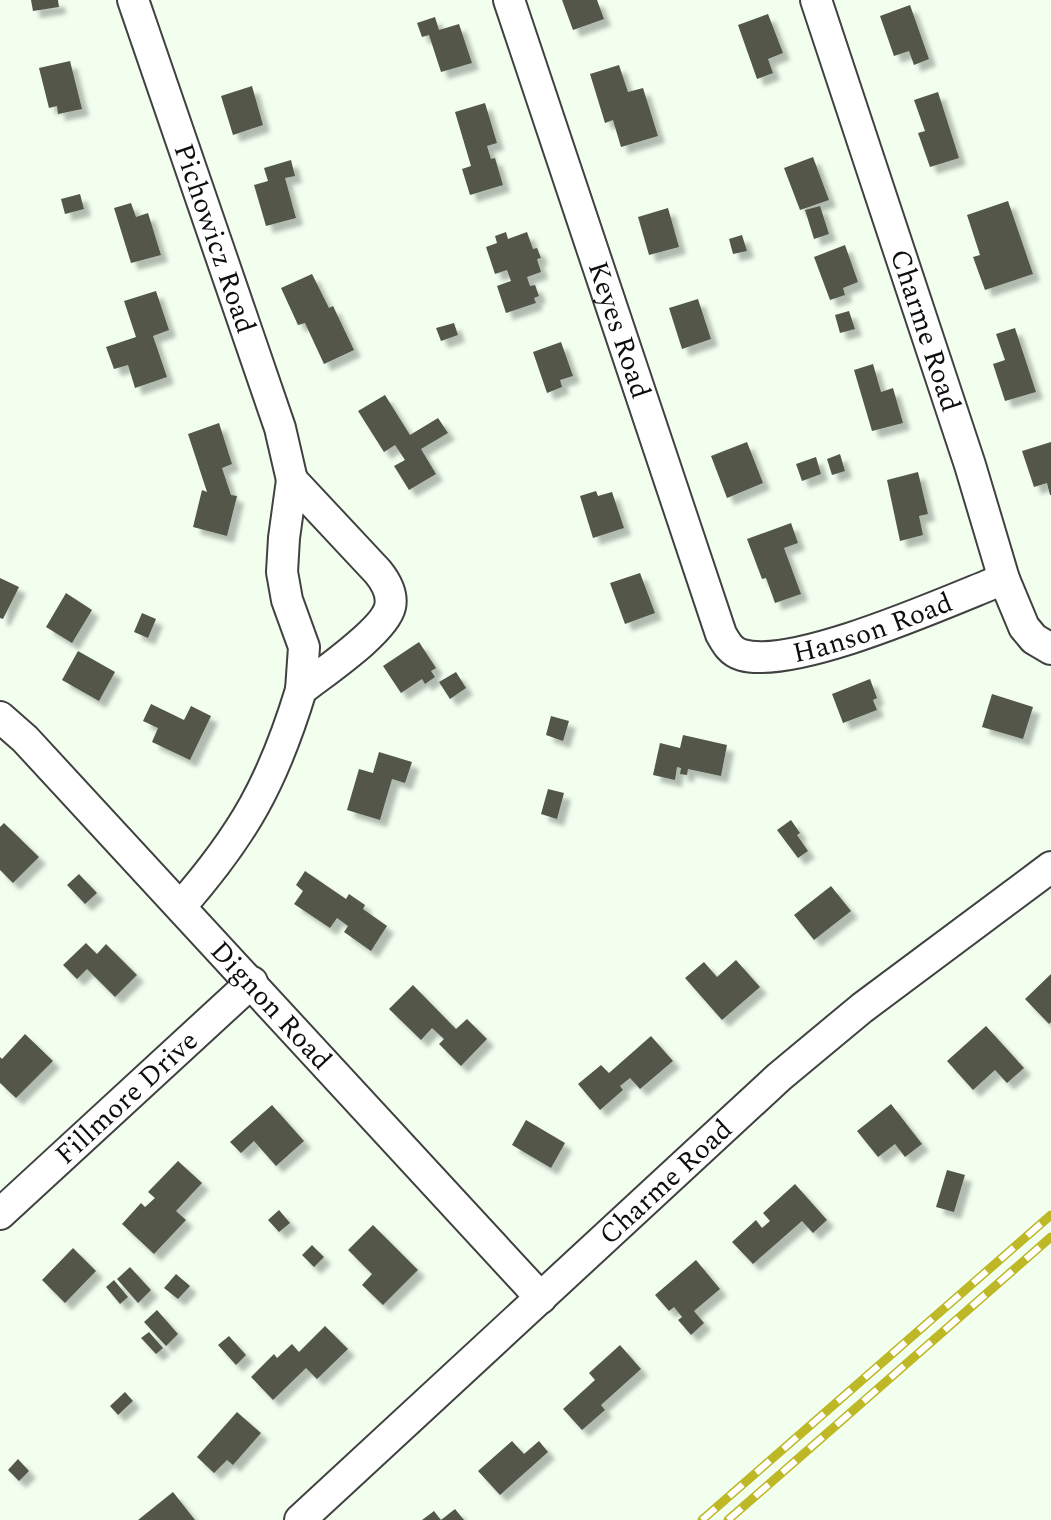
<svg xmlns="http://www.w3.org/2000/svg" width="1051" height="1520" font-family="Spectral,serif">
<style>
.building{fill:#52574a;filter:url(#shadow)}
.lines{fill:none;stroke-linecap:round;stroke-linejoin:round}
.street-casing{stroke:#414141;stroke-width:34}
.street{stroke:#fff;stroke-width:30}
.rail-casing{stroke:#beb726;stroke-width:9}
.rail{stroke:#fff;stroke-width:6;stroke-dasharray:18;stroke-linecap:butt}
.labels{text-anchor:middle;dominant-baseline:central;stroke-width:8;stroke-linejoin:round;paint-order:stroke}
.street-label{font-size:28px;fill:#0e0e0e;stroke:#fff}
</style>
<defs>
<filter id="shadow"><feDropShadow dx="7" dy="7" stdDeviation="2" flood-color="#0004"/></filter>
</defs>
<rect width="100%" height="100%" fill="#f2ffef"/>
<path class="building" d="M31 0H58L59 7 33 11Z
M562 0H597L604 19 573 30Z
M910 5 929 59 914 65 909 51 894 56 880 16Z
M768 14 783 53 768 59 773 73 757 79 738 25Z
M435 17 439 30 459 24 472 63 441 72 429 35 422 37 417 23Z
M70 61 82 109 58 114 57 106 49 108 39 68Z
M619 65 628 92 643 88 658 136 621 147 613 120 605 123 590 74Z
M252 86 263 125 233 135 221 96Z
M938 92 959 158 930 167 918 133 925 131 914 100Z
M485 103 497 143 487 146 491 159 495 158 503 185 470 195 462 169 471 166 455 112Z
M813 157 829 200 800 210 784 168Z
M291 160 295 176 285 178 296 218 266 226 254 185 268 181 264 168Z
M80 194 84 209 65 214 61 199Z
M1008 201 1033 274 985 290 973 257 980 255 967 215Z
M131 203 136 217 148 213 161 255 131 263 114 208Z
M820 206 829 234 814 239 805 210Z
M668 208 679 247 649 255 638 217Z
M506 232 508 239 527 232 533 249 537 248 541 258 537 259 541 272 527 277 530 286 535 285 539 296 534 298 536 303 506 313 497 286 511 281 507 270 495 274 486 247 497 243 495 236Z
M742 235 747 251 733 254 729 239Z
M845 245 858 282 843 288 845 295 830 300 814 257Z
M312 274 329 308 333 306 354 350 324 364 305 323 298 325 281 288Z
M156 291 169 330 153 336 167 377 135 388 128 365 114 369 106 347 136 337 124 301Z
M698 299 711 339 682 349 669 308Z
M849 311 855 329 840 333 835 315Z
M454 323 458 335 441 341 436 328Z
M1015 328 1036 392 1005 401 993 364 1005 360 996 334Z
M561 342 573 376 560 380 562 387 547 393 533 352Z
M873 364 881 392 893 388 903 423 872 431 854 370Z
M385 395 410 435 438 418 448 433 421 449 436 474 409 490 394 466 405 460 395 445 384 452 358 411Z
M219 423 232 464 222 468 231 495 237 496 227 536 193 527 202 490 207 492 188 434Z
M747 442 763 483 727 498 711 456Z
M1051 442V495H1050L1047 483 1034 487 1022 451Z
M840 454 845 471 832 475 827 459Z
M816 457 821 474 802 481 796 464Z
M918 472 928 514 919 516 923 535 900 541 887 480Z
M596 491 598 496 612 492 624 528 593 538 580 496Z
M791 523 798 543 784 548 801 594 775 603 766 578 762 579 747 539Z
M640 573 655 613 625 624 610 583Z
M0 578 19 587 3 619 0 618Z
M66 593 92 610 72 643 46 627Z
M142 613 156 619 148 638 134 632Z
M419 642 436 668 431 671 435 677 425 684 422 679 401 693 383 666Z
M78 651 115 672 99 701 62 680Z
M456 672 466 688 450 699 439 682Z
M870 679 877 698 873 700 877 710 843 723 832 694Z
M992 694 1033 707 1023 739 982 727Z
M151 704 184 720 191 706 211 716 190 760 152 742 158 728 143 721Z
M551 716 569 721 563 741 546 735Z
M683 735 727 745 721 776 688 769 687 775 680 774 681 768 677 767 675 780 653 775 660 743 680 748Z
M379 752 412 762 405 783 392 779 380 820 347 810 359 769 373 773Z
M548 789 564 793 557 819 541 814Z
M791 820 800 833 797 835 808 851 798 858 777 830Z
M4 823 39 857 13 883 0 870V827Z
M305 871 346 899 349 894 365 905 363 909 387 926 371 951 344 932 348 926 337 918 330 928 294 904 303 891 296 885Z
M79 874 97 893 85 904 67 885Z
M831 886 851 911 814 940 794 915Z
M86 943 97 954 106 944 137 975 115 997 87 969 77 979 63 965Z
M736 960 760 987 722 1020 685 978 704 962 717 977Z
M1051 974V1022L1049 1024 1025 999Z
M413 985 456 1029 467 1019 487 1039 461 1066 439 1044 444 1039 432 1028 421 1040 389 1009Z
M986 1026 1024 1068 1007 1083 995 1070 973 1090 947 1061Z
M25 1034 53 1061 16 1098 0 1083V1057L2 1059Z
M651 1036 673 1061 640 1089 630 1078 620 1086 623 1090 600 1110 578 1084 601 1065 609 1073Z
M891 1104 922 1144 905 1157 895 1144 878 1157 857 1131Z
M272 1105 304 1141 276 1166 254 1141 241 1153 230 1142Z
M526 1120 565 1143 551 1168 512 1145Z
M178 1161 202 1183 176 1211 186 1220 154 1254 122 1224 141 1203 145 1207 155 1198 148 1192Z
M947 1170 965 1175 954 1212 936 1207Z
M795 1184 827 1220 813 1233 802 1221 753 1264 732 1242 756 1220 762 1228 770 1221 763 1213Z
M279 1210 290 1223 279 1232 268 1220Z
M373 1225 418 1270 383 1305 362 1285 372 1274 348 1250Z
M312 1245 324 1257 314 1267 302 1255Z
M73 1248 96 1271 65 1303 42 1280Z
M696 1260 720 1289 694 1311 704 1323 691 1335 678 1320 682 1317 674 1307 669 1311 655 1295Z
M130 1267 151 1290 138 1303 117 1279Z
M176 1274 190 1286 178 1299 164 1288Z
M114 1280 128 1297 120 1304 106 1287Z
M157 1310 178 1334 166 1346 144 1322Z
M325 1326 348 1349 317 1379 306 1368 273 1400 251 1377 274 1354 277 1358 292 1344 299 1352Z
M149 1332 163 1348 156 1354 141 1338Z
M229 1336 246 1355 236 1365 218 1345Z
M620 1345 641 1369 601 1405 605 1410 582 1430 563 1409 595 1380 589 1373Z
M125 1392 133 1401 118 1415 110 1406Z
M237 1412 261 1433 233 1465 227 1460 214 1473 197 1457Z
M512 1441 524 1454 539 1441 548 1452 500 1495 478 1471Z
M18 1459 29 1471 19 1481 8 1470Z
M173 1492 195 1520H138Z
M455 1509 464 1520H422L434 1511 441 1520Z"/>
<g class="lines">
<defs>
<g id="street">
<path id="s1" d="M133 0 280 428 292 480"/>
<path id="s2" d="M509 0 721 634C726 643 731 652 742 655 796 670 948 601 1004 579"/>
<path id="s3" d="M816 0 970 465 1004 579 1024 627 1034 639 1051 649"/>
<path d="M292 480 378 572C386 582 393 594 390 607 384 632 322 673 301 690L304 647 287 600 282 572 284 538Z"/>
<path id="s4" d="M0 717 25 739 541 1298"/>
<path d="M181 906C244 834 273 782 301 690"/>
<path id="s5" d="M0 1214 252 982"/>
<path id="s6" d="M300 1520 779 1077 862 1008 1051 867"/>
</g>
</defs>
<use href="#street" class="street-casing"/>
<use href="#street" class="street"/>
<defs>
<path id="rail" d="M702 1520 1051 1215
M728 1520 1051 1237"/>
</defs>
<use href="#rail" class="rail-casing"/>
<use href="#rail" class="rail"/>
</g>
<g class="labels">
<g class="street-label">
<text stroke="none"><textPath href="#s1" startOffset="252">Pichowicz Road</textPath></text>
<text stroke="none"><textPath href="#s2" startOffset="348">Keyes Road</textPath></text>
<text stroke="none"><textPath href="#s3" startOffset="348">Charme Road</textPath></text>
<text stroke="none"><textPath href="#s2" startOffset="834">Hanson Road</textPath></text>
<text stroke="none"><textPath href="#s4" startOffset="396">Dignon Road</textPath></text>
<text stroke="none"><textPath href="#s5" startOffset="172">Fillmore Drive</textPath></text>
<text stroke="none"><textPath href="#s6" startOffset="498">Charme Road</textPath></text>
</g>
</g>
</svg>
